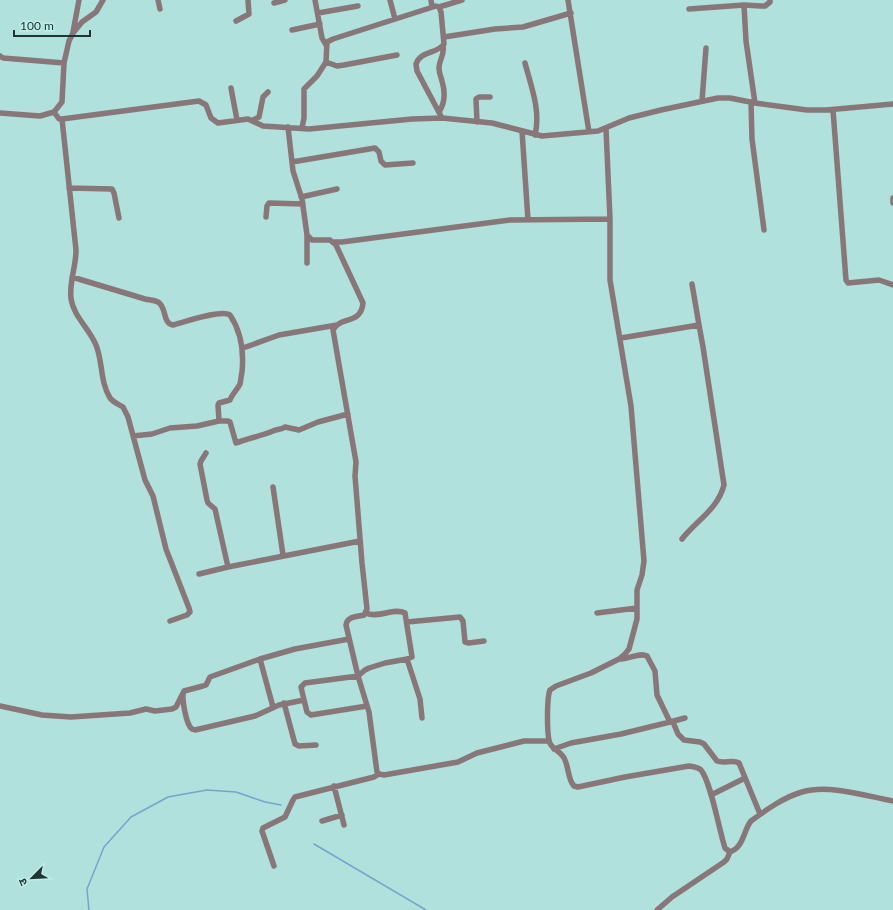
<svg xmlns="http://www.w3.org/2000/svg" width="893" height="910" font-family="Lato,'Noto Sans Devanagari',sans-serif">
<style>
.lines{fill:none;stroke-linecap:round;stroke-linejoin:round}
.stream{stroke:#76a4d0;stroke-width:1.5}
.minor{stroke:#887678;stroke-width:5.5}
</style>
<rect width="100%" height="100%" fill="#b0e1dc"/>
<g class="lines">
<path class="stream" d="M314 844 426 910
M89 910 87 889 104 847 131 817 168 797 207 790 236 792 265 802 281 805"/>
<path class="minor" d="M158 0 160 9
M315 0 322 38 326 45
M390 0 395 19
M431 0 432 7
M568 0 589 132
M274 3 285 0
M439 7 462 0
M689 9 744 5
M318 13 358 6
M236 21 249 14 248 0
M292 30 320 24
M73 32 79 0
M444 37 495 29 523 27 571 13
M0 56 3 58 64 63
M326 62 337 66 344 65 397 55
M525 63C531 86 541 111 535 135
M231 88 237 120
M702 101 706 48
M751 102 752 139 764 230
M755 103 746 41 744 5 761 6H765L770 2V0
M833 110 846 280 848 283 879 280 893 285
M54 112 59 119H62L199 101 206 105 211 118 218 123 248 119 263 126 309 129 412 119 442 118 492 123 542 136 598 131 629 118 661 110 718 98H730L755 103 807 110H826L893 104
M439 112C445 103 445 91 442 81 441 77 439 73 439 68 439 60 445 54 443 46
M0 113 40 116 54 112 62 102 64 63 69 41 73 33 82 22 96 12 103 0
M62 119 76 250C76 267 69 282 71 299 74 317 89 328 96 345 103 362 100 382 110 398 114 403 118 404 123 407L128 417 145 480 153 496 166 549 189 608 190 612 187 615 170 621
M253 120 259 117 263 97 268 92
M477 122 476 99 479 97H490
M288 127 293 171 302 199 307 235 312 240H330L336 245 363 303C361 325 340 316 333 330L356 462 355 476 362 563 367 609 364 615C357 617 347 616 346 625L358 676 369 712 377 772 379 774 384 775 458 762 477 753 524 741H549
M302 128 304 118V89L317 76 326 62 327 42 333 39 436 6 439 7 441 12 444 44C437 54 420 51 416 64L417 71 442 118
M606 129 610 219V280L631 406 644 561 642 575 637 590V619L629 649 625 654 619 659 591 673 556 686 550 690C547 697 546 739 551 745 555 751 562 752 565 760 569 769 568 780 574 786L578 787 625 777 689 766C694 767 698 767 701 770 711 782 719 830 725 848L730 852C744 847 743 831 751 821 766 810 784 797 802 792 829 784 866 796 893 801
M522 131 528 220
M292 162 375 148 379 152 381 161 385 165 413 163
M69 188 112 189 114 193 119 218
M301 197 337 189
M893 198V203
M266 217 267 206 269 203 303 204
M333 242H342L510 220 610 219
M307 263V236
M72 277 145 299C149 300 154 300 158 302 167 307 162 323 173 325 185 322 221 309 230 315 242 333 244 352 242 372 241 376 241 380 240 384 237 390 232 394 230 400L219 403 218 405 219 421H228L230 422 236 443C249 438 261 436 273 431 277 429 281 430 285 427L299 430 318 422 348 414
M621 338 699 325 692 284
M243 348 279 335 337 325
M133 436 152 434 170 428 197 426 219 421
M206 453 201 461 200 464 207 500 208 503 215 509 228 567 360 541
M273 487 283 555
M682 539C696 521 718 509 724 485L703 347 699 325
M199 574 228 567
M597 613 637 608
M407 622 460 617 463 621 465 642 469 643 484 641
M349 639 295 649 260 659 210 677 206 685 203 686 184 691C181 696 186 725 192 729L195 730 255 716 279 705 304 700 307 712 311 715 367 706
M260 659 273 707
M407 659 420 699 422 718
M620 659C629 659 640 652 647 656L655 671 657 695 670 722 685 718
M304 700 301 687 305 683 358 676 365 670 369 668 385 663 407 659 412 657 405 613C394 607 378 619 366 613
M284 703 295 744 299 746 316 745
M0 706 42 715 71 717 130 713 146 709 155 711 172 709 176 707 183 693
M673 722 678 734 684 740 700 742 704 744 717 761C725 764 732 759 739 763L760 814
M554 749 571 743 621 734 670 722
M334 786 344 825
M711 795 745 778
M322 821 342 815
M274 866 262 831 263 828 285 817 293 800 295 797 374 777 379 774
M657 910 672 897 724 862 727 859 730 852"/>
</g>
<g transform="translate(32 878) rotate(246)" stroke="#bdeee9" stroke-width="3" paint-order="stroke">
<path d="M0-3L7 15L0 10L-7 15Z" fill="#213533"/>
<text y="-6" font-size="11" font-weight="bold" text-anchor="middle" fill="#213533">उ</text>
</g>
<path d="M14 30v6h76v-6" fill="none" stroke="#213533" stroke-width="2"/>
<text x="20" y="30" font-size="12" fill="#213533" stroke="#bdeee9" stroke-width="3" paint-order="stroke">100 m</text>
</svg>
